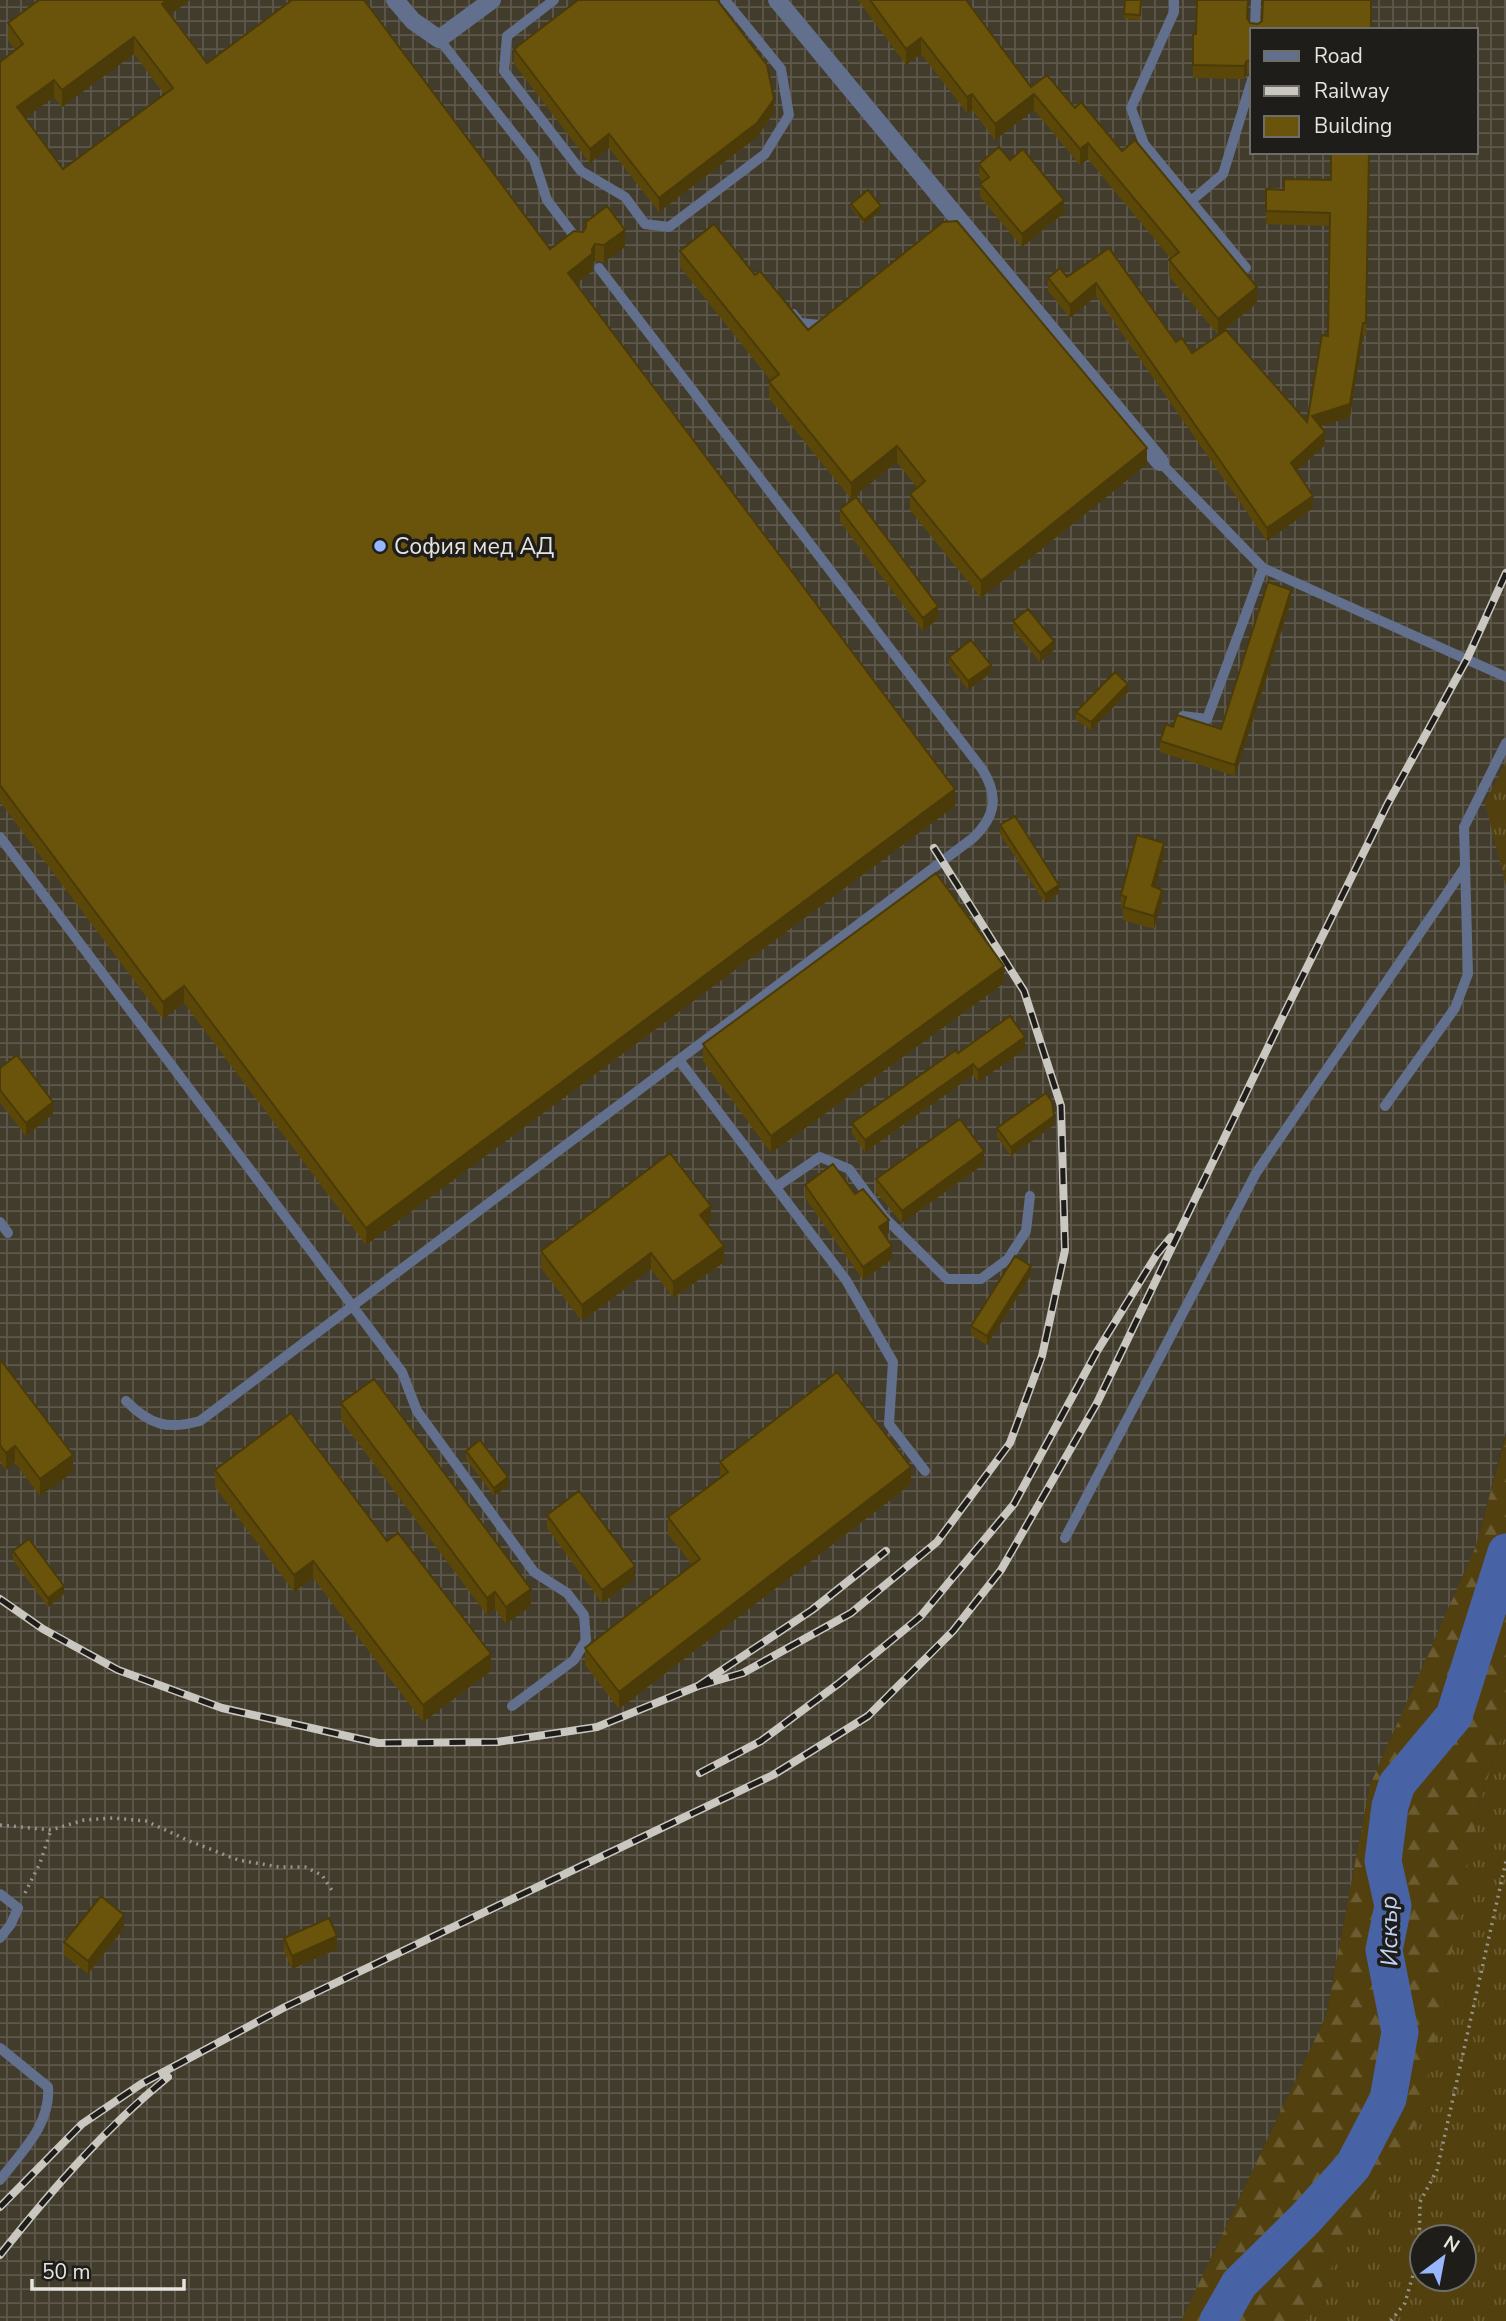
<svg xmlns="http://www.w3.org/2000/svg" width="1506" height="2321" font-family="'Nunito Sans',sans-serif">
<style>
.industrial{fill:url(#industrial-grid);fill-rule:evenodd}
.grass{fill:url(#grass-tufts);fill-rule:evenodd}
.forest{fill:url(#forest-firs)}
.lines{fill:none;stroke-linecap:round;stroke-linejoin:round}
.river{stroke:#4863a5;stroke-width:37}
.path{stroke:#97948d;stroke-width:3.5;stroke-dasharray:2 5;stroke-linecap:butt}
.service{stroke:#626f8d;stroke-width:10}
.minor{stroke:#626f8d;stroke-width:18}
.rail-casing{stroke:#c9c7c0;stroke-width:8}
.rail{stroke:#1e1d19;stroke-width:5;stroke-dasharray:16;stroke-linecap:butt}
.wall{fill:#5b4809;fill-rule:evenodd}
.shaded-wall{fill:#4a3b08}
.building{fill:#6a540b;stroke:#4a3b08;stroke-width:2;fill-rule:evenodd}
.poi-dot{fill:#97b6fd;stroke:#1e1d19;stroke-width:2.5}
.labels{text-anchor:middle;dominant-baseline:central;stroke-width:7;stroke-linejoin:round;paint-order:stroke}
.poi-label{font-size:23px;fill:#e6e4de;stroke:#1e1d19;text-anchor:start}
.water-label{font-size:24px;font-style:italic;fill:#c2d3f9;stroke:#1e1d19}
</style>
<defs>
<pattern id="industrial-grid" width="8" height="8" patternUnits="userSpaceOnUse" patternTransform="scale(1.75)"><rect width="8" height="8" fill="#423c2d"/><path d="M0 4h8M4 0v8" fill="none" stroke="#5d584b"/></pattern>
<pattern id="grass-tufts" width="24" height="20" patternUnits="userSpaceOnUse" patternTransform="scale(1.75)"><rect width="24" height="20" fill="#52410e"/><path d="M3 7l-1-3M5 7V3M7 7l1-3M15 17l-1-3M17 17v-4M19 17l1-3" fill="none" stroke="#6b5c31"/></pattern>
<pattern id="forest-firs" width="22" height="20" patternUnits="userSpaceOnUse" patternTransform="scale(1.75)"><rect width="22" height="20" fill="#52410e"/><path d="M5 1l3.5 6h-7zM16 11l3.5 6h-7z" fill="#6b5c31"/></pattern>
</defs>
<rect width="100%" height="100%" fill="#38352c"/>
<path class="industrial" d="M0 0H1506V1431L1476 1546 1370 1785 1326 2016 1181 2321H0ZM1252 30H1476V152H1252Z"/>
<path class="grass" d="M1506 762V886L1485 803Z
M1506 1722V2321H1306L1327 2276ZM1422 2237H1464V2279H1422Z"/>
<path class="forest" d="M1506 1434V1722L1478 1808 1422 2114 1327 2276 1306 2321H1181L1326 2016 1370 1785 1476 1546Z"/>
<g class="lines">
<path class="river" d="M1218 2321 1239 2284 1305 2219 1353 2166 1388 2099 1400 2032 1384 1950 1393 1906 1383 1861 1390 1806 1397 1784 1454 1716 1506 1552"/>
<path class="path" d="M0 1825 51 1830 84 1820 113 1818 146 1821 187 1840 238 1860 279 1867H305L322 1875 333 1892
M25 1893 40 1863 51 1830
M1391 2321 1405 2303 1419 2254 1420 2202 1437 2170 1506 1861"/>
<path class="service" d="M554 0 507 36 504 71 581 171 625 197 645 224 669 227 765 154 789 115 781 69 725 0
M1174 0V12L1131 108 1144 144 1246 268
M1255 30 1256 0
M439 39 534 160 547 200 579 242
M1191 201 1223 174 1252 80
M793 314 800 323 820 325 827 320
M1160 462 1263 568 1506 677
M1183 716 1207 719 1263 568
M0 837 402 1372 417 1411 534 1572 567 1593 584 1615 586 1640 574 1660 512 1706
M679 1060 846 1280 893 1362 889 1424 925 1471
M1385 1106 1455 1008 1468 974 1464 827 1506 743
M776 1187 820 1157 849 1169 884 1217 947 1279H981L1008 1259 1026 1231 1030 1196
M0 1222 8 1233
M126 1401C150 1425 167 1430 200 1421L973 838C996 816 999 796 982 769L599 268
M1065 1538 1256 1173 1465 867
M0 1894 18 1908 11 1924 0 1938
M0 2048 48 2087C51 2125 21 2152 0 2180"/>
<path class="minor" d="M395 0 413 21 439 39 492 0
M777 0 1160 462"/>
<defs>
<path id="rail" d="M0 1599 43 1629 118 1670 222 1708 378 1743 497 1742 597 1727 698 1686 812 1610 886 1551
M698 1686 743 1673 851 1613 937 1542 1010 1443 1042 1356 1065 1250 1061 1106 1024 991 934 848
M700 1773 761 1741 838 1684 920 1617 1014 1504 1096 1353 1157 1254 1171 1237
M0 2207 82 2124 141 2084 285 2007 773 1775 868 1716 953 1631 1001 1570 1097 1403 1282 1018 1387 805 1467 659 1506 573
M0 2255C51 2191 104 2129 168 2077"/>
</defs>
<use href="#rail" class="rail-casing"/>
<use href="#rail" class="rail"/>
</g>
<path class="wall" d="M858 0H966L1031 87 1075 108 1122 151 1257 303 1218 335 1307 422 1328 336 1330 226 1266 224V189L1284 190 1331 180 1369 152 1366 336H1363L1350 417 1320 426 1325 445 1296 471 1313 508 1267 541 1096 296 1070 318 1048 291V278L1067 277 1109 248 1176 342 1192 353 1218 335 1169 276V260L1171 259 1088 159 1080 165 1034 110 995 140 972 110 967 113 921 54 906 65Z
M1125 0H1142L1140 20 1124 19Z
M1372 0 1252 30V73L1247 74 1244 79 1193 78V34H1196L1248 18 1250 23 1258 24Z
M171 14 207 63 550 249 574 231 625 247 604 262 595 261 592 265V271L576 284 955 806 366 1245 184 1003 163 1019 0 802V62L15 50 8 40V23ZM134 54 164 94 63 169 25 118 54 97 62 107Z
M514 49 774 113 757 137 659 212 609 148 590 163 514 64Z
M979 164 1064 213 1022 247 980 197V184L983 182 979 177Z
M851 204 881 211 864 224 851 208Z
M680 251 755 275 808 330 1147 464 981 598 910 510V494L917 488 897 462 851 499 769 398V382L771 381 680 267Z
M840 509 938 619 923 631 840 522Z
M1291 601 1235 776 1160 752V741L1173 727 1221 729Z
M1013 621 1054 650 1040 662 1013 629Z
M949 657 991 673 968 690 949 665Z
M1128 692 1091 730 1076 720V712Z
M1000 825 1059 893 1045 903 1000 834Z
M1164 856 1155 887 1162 902 1154 929 1123 920V909L1121 908V895Z
M1004 983 771 1153 703 1061V1044Z
M1025 1049 978 1082 973 1075 865 1152 852 1134V1123L958 1053Z
M0 1068 53 1114 26 1136 0 1103Z
M1054 1125 1011 1156 997 1137V1128Z
M984 1164 902 1223 876 1192V1179Z
M805 1185 855 1194 889 1233 885 1236 892 1259 863 1280 805 1198Z
M711 1222 708 1225 724 1262 673 1298 651 1269 582 1321 541 1268V1251Z
M1031 1275 987 1345 971 1335V1326Z
M0 1359 73 1472 40 1496 15 1463 6 1470 0 1462Z
M341 1403 531 1606 506 1624 495 1609 487 1615 341 1420Z
M466 1451 508 1486 494 1496 466 1459Z
M720 1462 911 1484 619 1709 585 1665V1648L692 1565 668 1534V1517L720 1478Z
M215 1470 387 1541 491 1671 423 1722 313 1578 294 1592 215 1487Z
M547 1515 635 1579 602 1603 547 1528Z
M13 1551 64 1594 48 1607 13 1560Z
M124 1928 88 1974 64 1955V1942Z
M284 1938 337 1949 292 1969 284 1951Z"/>
<path class="shaded-wall" d="M167 0H190L162 21V4Z
M134 37V54L62 107V90Z
M921 38V54L906 65V49Z
M1247 61V74L1244 79V66Z
M54 80V97L17 124V107Z
M972 94V110L967 113V97Z
M1034 94V110L995 140V124Z
M774 99V113L757 137 659 212V198Z
M609 134V148L590 163V149Z
M1088 143V159L1080 165V149Z
M1064 200V213L1022 247V234Z
M881 206V211L864 224V220Z
M625 230V247L604 262V245Z
M595 244V261L592 265V271L568 290V273Z
M1096 283V296L1070 318V305Z
M1257 287V303L1218 335V319Z
M1363 323V336L1350 417 1312 429V416Z
M1325 432V445L1291 476V463Z
M897 446V462L851 499V483Z
M1147 448V464L981 598V581Z
M1313 496V508L1267 541V528Z
M1291 590V601L1235 776V765Z
M938 606V619L923 631V618Z
M1054 641V650L1040 662V653Z
M991 665V673L968 690V681Z
M1128 684V692L1091 730V722Z
M955 789V806L366 1245V1228Z
M1164 843V856L1152 899V886Z
M1059 885V893L1045 903V894Z
M1162 890V902L1154 929V916Z
M1004 966V983L771 1153V1136Z
M184 986V1003L163 1019V1002Z
M1025 1037V1049L978 1082V1070Z
M973 1064V1075L865 1152V1140Z
M53 1102V1114L26 1136V1123Z
M1054 1116V1125L1011 1156V1147Z
M984 1151V1164L902 1223V1211Z
M711 1206V1222L700 1231V1215Z
M889 1220V1233L879 1240V1227Z
M724 1246V1262L673 1298V1282Z
M892 1246V1259L863 1280V1267Z
M651 1253V1269L582 1321V1305Z
M1031 1266V1275L987 1345V1336Z
M15 1446V1463L6 1470V1453Z
M73 1455V1472L40 1496V1479Z
M911 1467V1484L619 1709V1692Z
M508 1477V1486L494 1496V1488Z
M313 1561V1578L294 1592V1575Z
M635 1566V1579L602 1603V1590Z
M64 1586V1594L48 1607V1598Z
M531 1589V1606L506 1624V1607Z
M495 1592V1609L487 1615V1598Z
M491 1654V1671L423 1722V1705Z
M124 1915V1928L88 1974V1961Z
M337 1936V1949L292 1969V1956Z"/>
<path class="building" d="M39 0H167L162 4 207 63 292 0H364L550 249 574 231 583 232 586 227V222L607 206 625 230 604 245 595 244 592 249V254L568 273 955 789 366 1228 184 986 163 1002 0 785V62L23 44 8 23ZM134 37 173 88 63 169 17 107 54 80 62 90Z
M578 0H717L767 65 774 99 757 123 659 198 609 134 590 149 514 49Z
M870 0H966L1031 87 1047 75 1075 108 1081 102 1122 151 1135 140 1257 287 1218 319 1169 260 1179 252 1088 143 1080 149 1034 94 995 124 972 94 967 97 921 38 906 49Z
M1125 0H1141L1140 15 1124 14Z
M1197 0H1248L1247 18 1250 23 1258 24 1262 21 1263 0H1371V30H1252V60L1247 61 1244 66 1193 65V34H1196Z
M999 147 1010 160 1023 149 1064 200 1022 234 980 184 989 177 979 164Z
M1331 152H1369L1366 323H1363L1350 404 1312 416 1325 432 1291 463 1313 496 1267 528 1096 283 1070 305 1048 278 1060 268 1067 277 1109 248 1176 342 1182 338 1192 353 1226 330 1307 422 1322 335 1328 336 1330 213 1266 211V189L1284 190V179L1331 180Z
M868 190 881 206 864 220 851 204Z
M957 221 1147 448 981 581 910 494 925 481 897 446 851 483 769 382 779 374 680 251 714 224 755 275 760 271 808 330 943 222Z
M856 497 938 606 923 618 840 509Z
M1268 582 1291 590 1235 765 1160 741 1166 724 1173 727 1177 715 1221 729Z
M1028 609 1054 641 1040 653 1013 621Z
M971 640 991 665 968 681 949 657Z
M1115 672 1128 684 1091 722 1076 712Z
M1015 816 1059 885 1045 894 1000 825Z
M1137 835 1164 843 1152 886 1162 890 1154 916 1123 907 1126 897 1121 895Z
M936 873 1004 966 771 1136 703 1044Z
M1010 1016 1025 1037 978 1070 973 1064 865 1140 852 1123 956 1050 958 1053Z
M17 1055 53 1102 26 1123 0 1090V1068Z
M1046 1093 1052 1102 1054 1116 1011 1147 997 1128Z
M960 1119 984 1151 902 1211 876 1179Z
M670 1153 711 1206 700 1215 724 1246 673 1282 651 1253 582 1305 541 1251Z
M833 1164 855 1194 863 1189 889 1220 879 1227 892 1246 863 1267 805 1185Z
M1015 1256 1031 1266 987 1336 971 1326Z
M0 1359 73 1455 40 1479 15 1446 6 1453 0 1445Z
M837 1372 911 1467 619 1692 585 1648 700 1559 668 1517 728 1472 720 1462Z
M374 1379 531 1589 506 1607 495 1592 487 1598 341 1403Z
M291 1413 387 1541 398 1533 491 1654 423 1705 313 1561 294 1575 215 1470Z
M480 1440 508 1477 494 1488 466 1451Z
M579 1491 635 1566 602 1590 547 1515Z
M29 1539 64 1586 48 1598 13 1551Z
M101 1896 124 1915 88 1961 64 1942Z
M329 1918 337 1936 292 1956 284 1938Z"/>
<circle class="poi-dot" cx="380" cy="546" r="7"/>
<g class="labels">
<g class="poi-label">
<text x="394" y="546">София мед АД</text>
</g>
<g class="water-label">
<text transform="translate(1389 1931) rotate(-91)">Искър</text>
</g>
</g>
<rect x="1250" y="28" width="228" height="126" fill="#1e1d19" stroke="#6e6d68" stroke-width="2"/>
<rect x="1264" y="51" width="35" height="10" fill="#626f8d" stroke="#6e6d68" stroke-width="2"/>
<text x="1314" y="63" font-size="21" fill="#e6e4de">Road</text>
<rect x="1264" y="86" width="35" height="10" fill="#c9c7c0" stroke="#6e6d68" stroke-width="2"/>
<text x="1314" y="98" font-size="21" fill="#e6e4de">Railway</text>
<rect x="1264" y="116" width="35" height="21" fill="#6a540b" stroke="#6e6d68" stroke-width="2"/>
<text x="1314" y="133" font-size="21" fill="#e6e4de">Building</text>
<g transform="translate(1443 2258) rotate(32)"><circle r="33" fill="#1e1d19" stroke="#6e6d68" stroke-width="2"/>
<path d="M0-5L12 26L0 18L-12 26Z" fill="#97b6fd"/>
<text y="-10" font-size="19" font-weight="bold" text-anchor="middle" fill="#e6e4de">N</text>
</g>
<path d="M32 2279v10h152v-10" fill="none" stroke="#e6e4de" stroke-width="3.5"/>
<text x="42" y="2279" font-size="21" fill="#e6e4de" stroke="#1e1d19" stroke-width="5" paint-order="stroke">50 m</text>
</svg>
